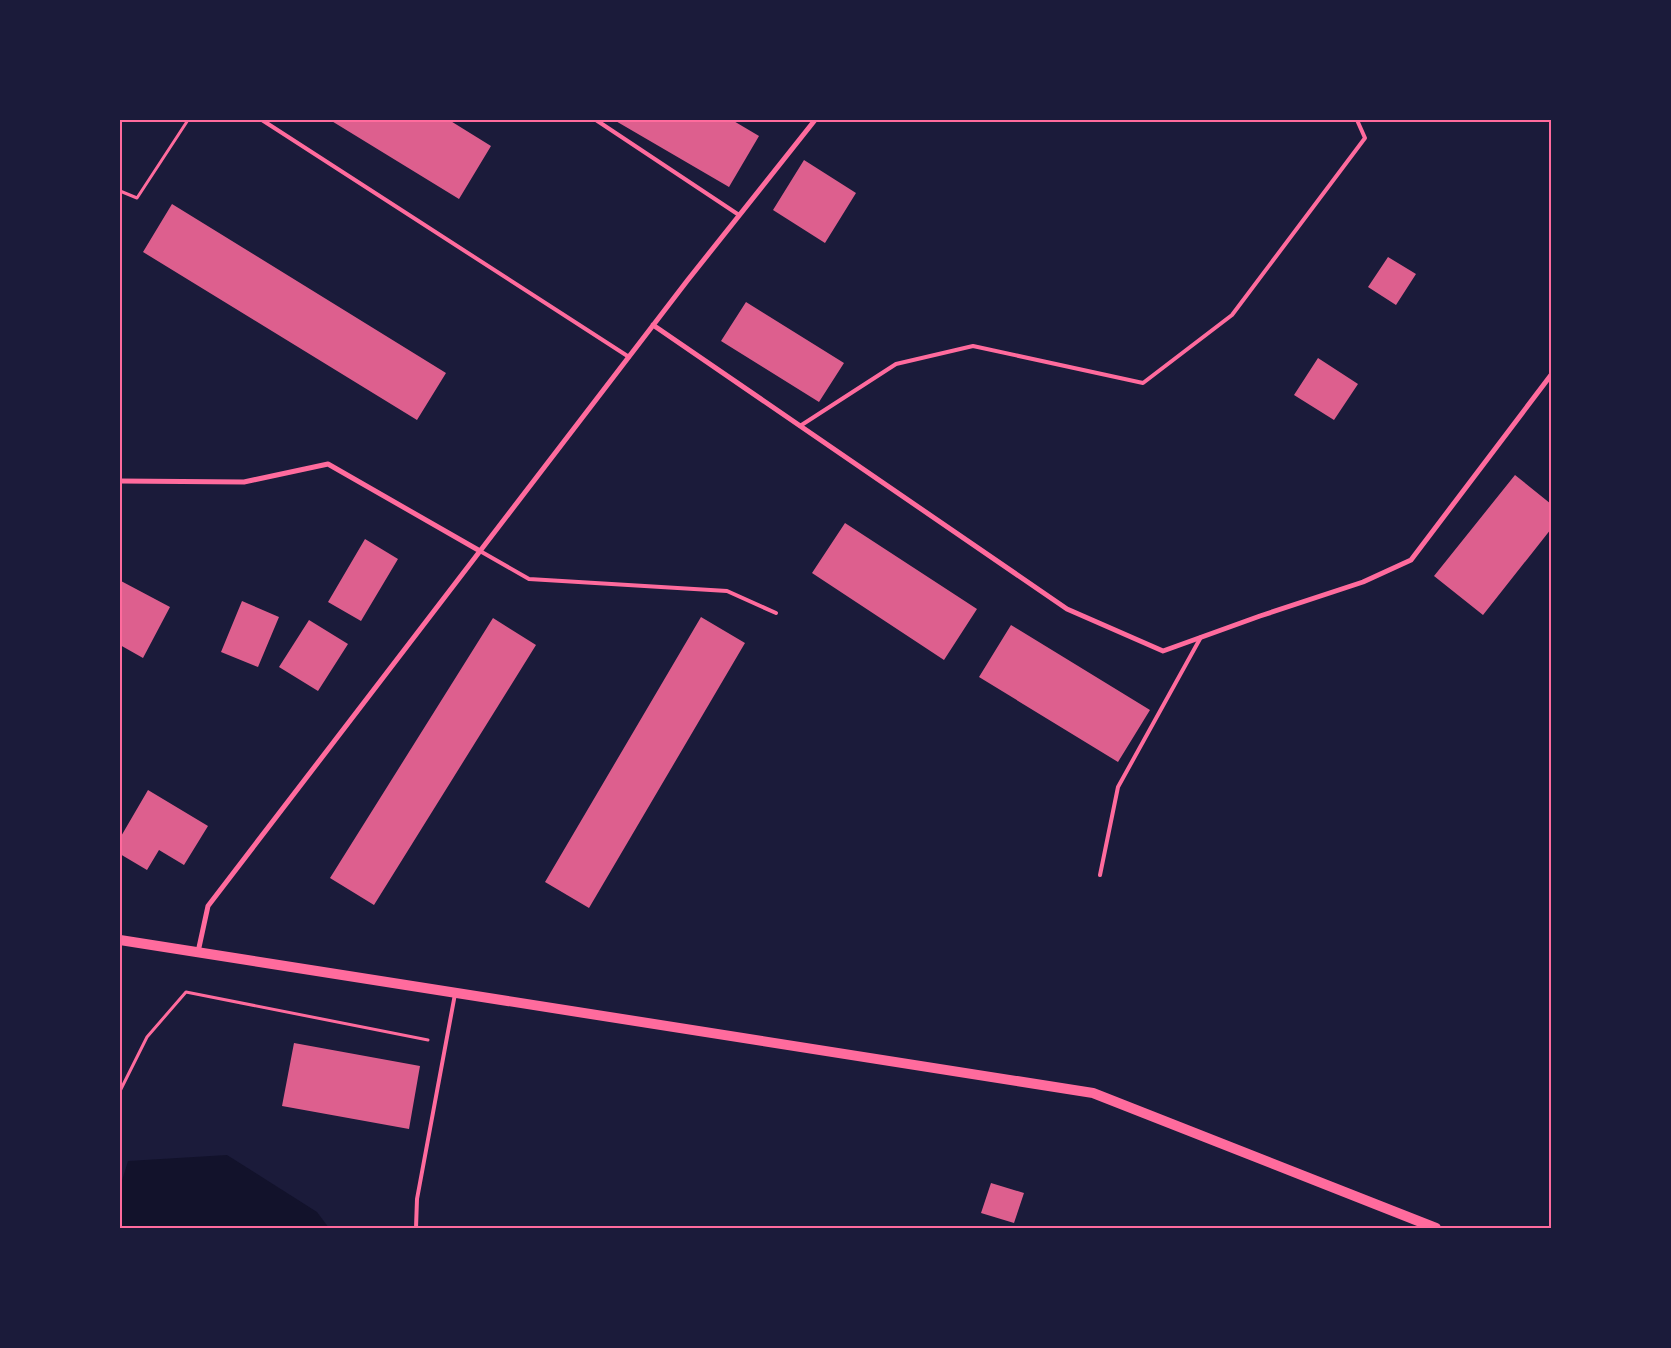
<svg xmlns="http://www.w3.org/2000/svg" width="1671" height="1348" font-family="'IBM Plex Sans',sans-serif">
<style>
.water{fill:#12122b}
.building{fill:#dd5f8e}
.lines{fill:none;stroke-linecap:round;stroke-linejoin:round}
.path{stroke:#ff6b9d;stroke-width:3}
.service{stroke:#ff6b9d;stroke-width:4}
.minor{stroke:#ff6b9d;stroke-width:5}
.secondary{stroke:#ff6b9d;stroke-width:10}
.neatline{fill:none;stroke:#ff6b9d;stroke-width:2}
</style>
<rect width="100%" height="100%" fill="#1b1b3a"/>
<path class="water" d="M227 1155 317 1212 329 1228H120V1187L128 1161Z"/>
<path class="building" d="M330 120H449L491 146 459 199Z
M614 120H732L759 136 729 187Z
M804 160 856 193 825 243 773 210Z
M172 204 446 373 417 420 143 252Z
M1388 257 1416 274 1396 305 1368 287Z
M746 302 844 363 819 402 721 341Z
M1318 358 1358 384 1334 420 1294 395Z
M1515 475 1551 504V529L1483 615 1434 576Z
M845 523 977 609 944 660 812 573Z
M365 539 398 559 361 621 328 602Z
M121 581 170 607 143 658 120 645Z
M242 601 279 617 258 667 221 652Z
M701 617 745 643 589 908 545 882Z
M493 618 536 645 374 905 330 878Z
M309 620 348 644 318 691 279 667Z
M1011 625 1150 710 1118 762 979 677Z
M148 790 208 826 184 865 159 850 147 870 120 854V838Z
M294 1043 420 1066 409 1129 282 1106Z
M991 1183 1024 1193 1014 1223 981 1213Z"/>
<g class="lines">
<path class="path" d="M120 191 137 198 188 120
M120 1091 147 1037 186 992 428 1040"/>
<path class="service" d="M262 120 629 357
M596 120 739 215
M800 426 896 364 973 346 1143 383 1232 315 1365 138 1357 120
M480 551 529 579 727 591 776 613
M1100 875 1118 787 1201 637
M416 1228 417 1199 455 994"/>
<path class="minor" d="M653 325 1067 609 1163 651 1260 616 1363 582 1411 560 1551 375
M120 481 244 482 328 464 480 551
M198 952 208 906 687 281 815 120"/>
<path class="secondary" d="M120 940 1093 1093 1436 1228"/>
</g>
<rect width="1671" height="1348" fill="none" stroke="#1b1b3a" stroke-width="242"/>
<rect x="121" y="121" width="1429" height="1106" class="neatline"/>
</svg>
